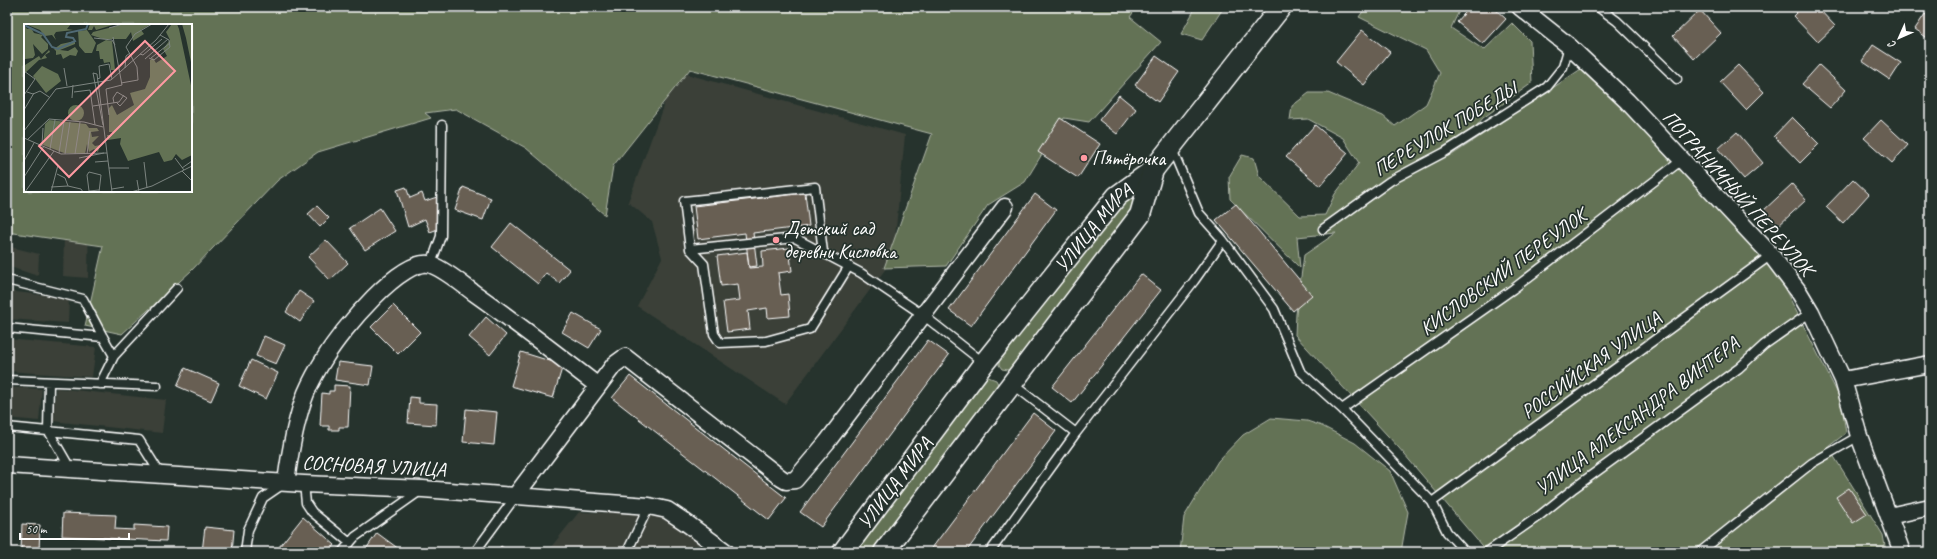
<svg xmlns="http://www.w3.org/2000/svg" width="1937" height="559" font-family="Caveat,sans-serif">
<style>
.built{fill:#3a4038}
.green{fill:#637254;stroke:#b1b8aa;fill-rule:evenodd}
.building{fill:#685e52;stroke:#fff}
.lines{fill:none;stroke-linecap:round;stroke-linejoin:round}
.service-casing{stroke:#fff;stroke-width:11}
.minor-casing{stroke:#fff;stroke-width:19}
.tertiary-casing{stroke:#fff;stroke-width:23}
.service{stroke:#26332d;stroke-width:8}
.minor{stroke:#26332d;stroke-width:16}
.tertiary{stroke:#26332d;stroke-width:20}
.poi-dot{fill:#ff9aa2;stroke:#26332d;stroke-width:1.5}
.labels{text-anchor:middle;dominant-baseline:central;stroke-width:3.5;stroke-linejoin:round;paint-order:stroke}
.street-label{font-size:20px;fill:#fff;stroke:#26332d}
.poi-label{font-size:20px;fill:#fff;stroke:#26332d;text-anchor:start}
.inset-river{fill:none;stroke:#506a75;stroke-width:2}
.inset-road{fill:none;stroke:#7d8581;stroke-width:1}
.view{fill:#ff9aa2;fill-opacity:0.15;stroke:#ff9aa2;stroke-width:2}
.inset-edge{fill:none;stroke:#fff;stroke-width:2}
</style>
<rect width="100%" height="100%" fill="#26332d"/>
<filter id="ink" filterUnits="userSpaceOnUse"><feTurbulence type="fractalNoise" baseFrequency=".025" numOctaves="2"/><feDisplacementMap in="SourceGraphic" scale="8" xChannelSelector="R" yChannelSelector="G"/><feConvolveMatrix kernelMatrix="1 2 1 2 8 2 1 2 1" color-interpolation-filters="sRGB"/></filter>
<g filter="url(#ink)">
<path class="built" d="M676 71 905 135 893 259 785 404 637 306 662 258 652 222 628 202Z
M65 199 89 203 88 278 63 276Z
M7 246 39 254 38 276 7 266Z
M7 291 69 298 68 323 7 319Z
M7 339 96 347 92 377 7 371Z
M7 387 42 389 39 421 7 418Z
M56 388 166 400 162 433 52 421Z
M579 512 633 513 666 517 715 552H547Z"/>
<path class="green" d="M7 7H1137L1130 17 1161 42 1089 122 1064 118 1025 182 988 205 946 266 884 268 932 134 690 69 613 166 605 215 526 148 456 109 425 113 431 118 318 152 278 180 191 271 122 334 85 326 103 246 7 232ZM25 25H191V191H25Z
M1196 7H1224L1202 40 1181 34Z
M1388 7H1461L1451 28 1484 50 1512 23 1530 41 1532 83 1483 118 1452 155 1584 67 1775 269 1841 400 1846 433 1828 447 1883 535 1886 552H1487L1399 448 1295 335 1296 314 1304 255 1336 233 1297 237 1300 268 1230 199 1229 177 1242 155 1254 158 1259 176 1300 216 1325 215 1335 194 1359 163 1343 138 1308 119 1290 120 1292 106 1309 93H1328L1383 116 1395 126 1426 104 1440 73 1426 50 1359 17 1364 10Z
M1133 196 1138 201 1012 367 1008 370 1002 369 999 365V360L1125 199Z
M988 377 996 380 998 384 996 389 874 552H855L984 379Z
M1271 418 1307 421 1322 426 1355 443 1390 471 1408 512 1401 552H1180L1184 517 1218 461 1243 435Z"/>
<path class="building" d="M1470 7H1493L1506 19 1483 44 1457 22Z
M1802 7H1817L1835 26 1818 42 1793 16Z
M1700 10 1721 33 1694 59 1673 36Z
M1925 14 1930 18V40L1915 29Z
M1362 30 1390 52 1364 85 1336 62Z
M1873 45 1901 63 1890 80 1862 61Z
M1156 56 1179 72 1158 102 1135 85Z
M1738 65 1764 92 1746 110 1720 82Z
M1819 65 1846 90 1830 108 1802 84Z
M1119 95 1136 109 1117 134 1099 120Z
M1792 117 1819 144 1800 163 1774 136Z
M1060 118 1100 144 1078 178 1038 152Z
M1881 120 1908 145 1892 163 1864 138Z
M1315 125 1348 153 1320 186 1286 157Z
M1737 132 1763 163 1744 179 1718 149Z
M1853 179 1869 194 1843 223 1826 207Z
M1792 184 1806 200 1777 227 1763 211Z
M406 187 410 198 422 193 425 201 437 197 438 229 430 232 425 219 408 227 397 190Z
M463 187 491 198 483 220 455 210Z
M805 193 809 226 753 233 757 266 749 267 745 233 698 239 694 206Z
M1035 194 1056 210 971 326 949 310Z
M1236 204 1312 295 1293 311 1216 220Z
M317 206 329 218 320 227 308 214Z
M380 208 395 231 365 250 350 228Z
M511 223 570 270 559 283 546 273 538 284 492 247Z
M326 240 348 263 330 280 308 257Z
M789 248 792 271 778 273 781 295 788 294 790 316 768 318 767 308 748 311 750 329 727 332 723 302 740 300 738 284 721 286 717 256 747 252 749 268 763 267 762 251Z
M1141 274 1161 290 1072 403 1052 387Z
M299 291 314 301 300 322 286 312Z
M393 305 420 332 398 354 371 327Z
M573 313 601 329 589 348 562 332Z
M486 317 506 335 490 355 469 337Z
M264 336 285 345 276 364 256 356Z
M928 340 949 355 821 527 800 512Z
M521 352 563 365 553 398 511 386Z
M251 360 278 373 266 399 239 386Z
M338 362 373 366 370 385 335 380Z
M185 368 219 383 211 401 177 386Z
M630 376 786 498 769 520 612 398Z
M334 385 350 386 348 427H339V430H329V426H320L322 393 329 394V391H334Z
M410 397 419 398V403L437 404 436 425 408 423Z
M466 409 497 412 494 445 463 442Z
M1033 413 1056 431 966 552H929Z
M1849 488 1867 514 1853 523 1836 497Z
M63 513 116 515 115 529 134 530V525L167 527 166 541 62 536Z
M303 517 335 545 329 552H275Z
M22 524 40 525 39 552H21Z
M205 527 234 530 232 552H202Z
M377 533 403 552H364Z
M501 546 509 552H496Z"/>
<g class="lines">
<defs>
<path id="service" d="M1598 7 1617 21 1677 79
M1172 149 1199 213 1223 240 1274 309 1300 371 1342 409 1432 502 1447 532 1465 552
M1323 229 1390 181 1445 152 1547 87 1563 67 1569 46
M690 249 795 238 861 273 923 315 984 363
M823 252 815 187 684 201 690 249 704 264 714 334 720 343 766 341 810 329 849 266
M431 264 441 236 442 125
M7 280 83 299 103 337 114 356
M7 328 103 337
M7 380 157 386
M49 383 48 430 70 468
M100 384 114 356 177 288
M1011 385 1015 386 1076 433
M1342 409 1513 289 1682 160
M7 427 139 440 161 475
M304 484 306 503 312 512 350 543
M1432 502 1771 255
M245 552 248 530 263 498 282 485
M342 552 355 537 420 491
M475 552 516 496
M627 552 649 506
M990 552 1076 433 1194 281 1223 240
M1487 552 1539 516 1574 488 1739 368 1764 345 1811 312
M1700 552 1812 463 1859 436"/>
<path id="minor" d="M1520 7 1569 46 1627 101 1771 255 1799 292 1811 312 1843 380 1859 436 1902 552
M1843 380 1930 364
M7 465 304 484 423 489 649 506 667 510 685 522 726 552
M286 482C290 452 295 421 306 393 311 381 319 367 326 356 339 334 404 253 432 265 447 271 463 285 477 295 518 324 558 355 598 386
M516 495 614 365 625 357 781 478 786 481 795 480 827 442 1005 207
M1889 516 1930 507"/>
<g id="tertiary">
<path id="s1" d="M843 552 984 363 1117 196 1153 170 1281 7"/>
<path d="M884 552 1140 215 1153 170"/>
</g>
</defs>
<use href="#service" class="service-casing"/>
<use href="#minor" class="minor-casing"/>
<use href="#tertiary" class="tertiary-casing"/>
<use href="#service" class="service"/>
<use href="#minor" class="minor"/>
<use href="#tertiary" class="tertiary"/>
</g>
</g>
<g class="poi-dot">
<circle cx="1084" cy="158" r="4"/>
<circle cx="776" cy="240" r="4"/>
</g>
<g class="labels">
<g class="street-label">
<text transform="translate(1445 129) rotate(-31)">ПЕРЕУЛОК ПОБЕДЫ</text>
<text transform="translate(1738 193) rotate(48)">ПОГРАНИЧНЫЙ ПЕРЕУЛОК</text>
<text stroke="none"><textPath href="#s1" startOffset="410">УЛИЦА МИРА</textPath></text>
<text transform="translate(1503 272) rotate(-36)">КИСЛОВСКИЙ ПЕРЕУЛОК</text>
<text transform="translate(1591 365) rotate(-36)">РОССИЙСКАЯ УЛИЦА</text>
<text transform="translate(1637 416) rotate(-37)">УЛИЦА АЛЕКСАНДРА ВИНТЕРА</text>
<text transform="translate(374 466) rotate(3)">СОСНОВАЯ УЛИЦА</text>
<text transform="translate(895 483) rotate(-53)">УЛИЦА МИРА</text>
</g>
<g class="poi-label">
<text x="1092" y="158">Пятёрочка</text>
<text x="784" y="228">Детский сад<tspan x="784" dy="23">деревни Кисловка</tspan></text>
</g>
</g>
<g transform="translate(24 24)">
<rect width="168" height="168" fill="#26332d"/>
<path d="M1 0H47L43 5 49 6 32 8 30 11 32 16 28 11 21 12 16 6ZM66 0H92L72 6 70 2 68 6H64ZM100 0H127L117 6 120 10 109 17 107 8 102 15H79L67 11 69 8ZM148 0H153L155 5 168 66V131L158 136 152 130 148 136 140 138 135 128 104 137 96 120 97 114 84 116 83 111H89L88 108H85V84L88 81 93 91 110 81 106 69 121 65 126 53V36L129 34 132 39 143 32 139 25 146 16 142 8ZM158 0H168V43L162 14ZM0 1 3 5 7 4 10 9 19 11 17 13 24 20V25L18 30 9 20 11 31 9 34 1 35 0 39ZM63 6 72 19 68 29H61L55 22 54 7ZM82 16 88 17 91 46H87L86 38 80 39 79 35H76L75 27H72L73 21ZM51 17V20L36 26 44 27 51 23 54 27 52 32 46 31 39 35 37 30 32 31V27L30 25 37 20ZM25 26 26 28 21 31 23 34 15 36 0 50 1 41 15 32 17 35ZM18 42 34 50 37 57 22 69 9 52ZM44 89a8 8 0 1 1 16 0a8 8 0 1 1-16 0ZM25 96 62 100 65 104H73L75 107 67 108 68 113 75 112 68 119 71 122 76 121 74 128 70 125 65 128 63 120 61 130 40 129 19 121 21 100Z" fill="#637254"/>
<path class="inset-river" d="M0 1 19 10 28 23 34 25 51 17 49 14 42 13 43 9 62 5 64 0"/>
<path class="inset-road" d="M85 4 99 0M70 14 88 16 91 21M116 30 119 31 138 15M125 34 130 36 146 23 145 16 136 11M127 34 146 19M121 35 144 15M40 44 43 62M101 44 102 32 106 29M0 47 11 55 0 71M73 55 76 54 75 42 85 40 88 55M97 59 114 56 113 43 102 23 111 10 128 0M3 68 9 70 16 67 25 73M50 68 66 66 71 101M48 74 49 61M90 79 89 74 93 68 103 74 96 82 92 78M69 82 95 78 100 71M0 86 10 69M85 91 82 65 98 61 89 13M79 101 69 49 73 50 74 58 88 168M0 107 32 65 87 56 132 16 145 0M0 114 37 130 83 129M3 116 25 95 60 98 79 103M18 121 19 104M26 125 31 96M35 129 40 97M41 130 46 98M51 130 56 98M63 130 66 107M55 134 80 129M151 134 160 146M0 137 10 119M71 138 84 137M120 138 123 164M85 144H105M158 144 168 137M158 147 168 157M33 150 41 154 44 162M0 153 20 122M113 156 115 168M27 163 44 162 57 165 59 168M88 165 100 163M75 166 65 167 63 151 65 148 77 151 75 168M1 168 30 127M27 168 34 141M107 168 128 162 168 142"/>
<path class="view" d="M121 17 151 47 45 153 15 122Z"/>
<rect width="168" height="168" class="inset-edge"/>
</g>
<rect width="1937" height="559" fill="none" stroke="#26332d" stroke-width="24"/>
<rect x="12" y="12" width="1913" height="535" fill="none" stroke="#fff" stroke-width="1.5" filter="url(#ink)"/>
<g transform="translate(1899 38) rotate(225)" stroke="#26332d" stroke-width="3" paint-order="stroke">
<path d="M0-3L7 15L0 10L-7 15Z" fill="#ffffff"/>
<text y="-6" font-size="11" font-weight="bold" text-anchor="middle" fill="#ffffff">С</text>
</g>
<path d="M20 533v6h109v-6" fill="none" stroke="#ffffff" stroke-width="2"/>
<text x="26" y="533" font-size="12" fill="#ffffff" stroke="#26332d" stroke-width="3" paint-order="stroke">50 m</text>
</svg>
